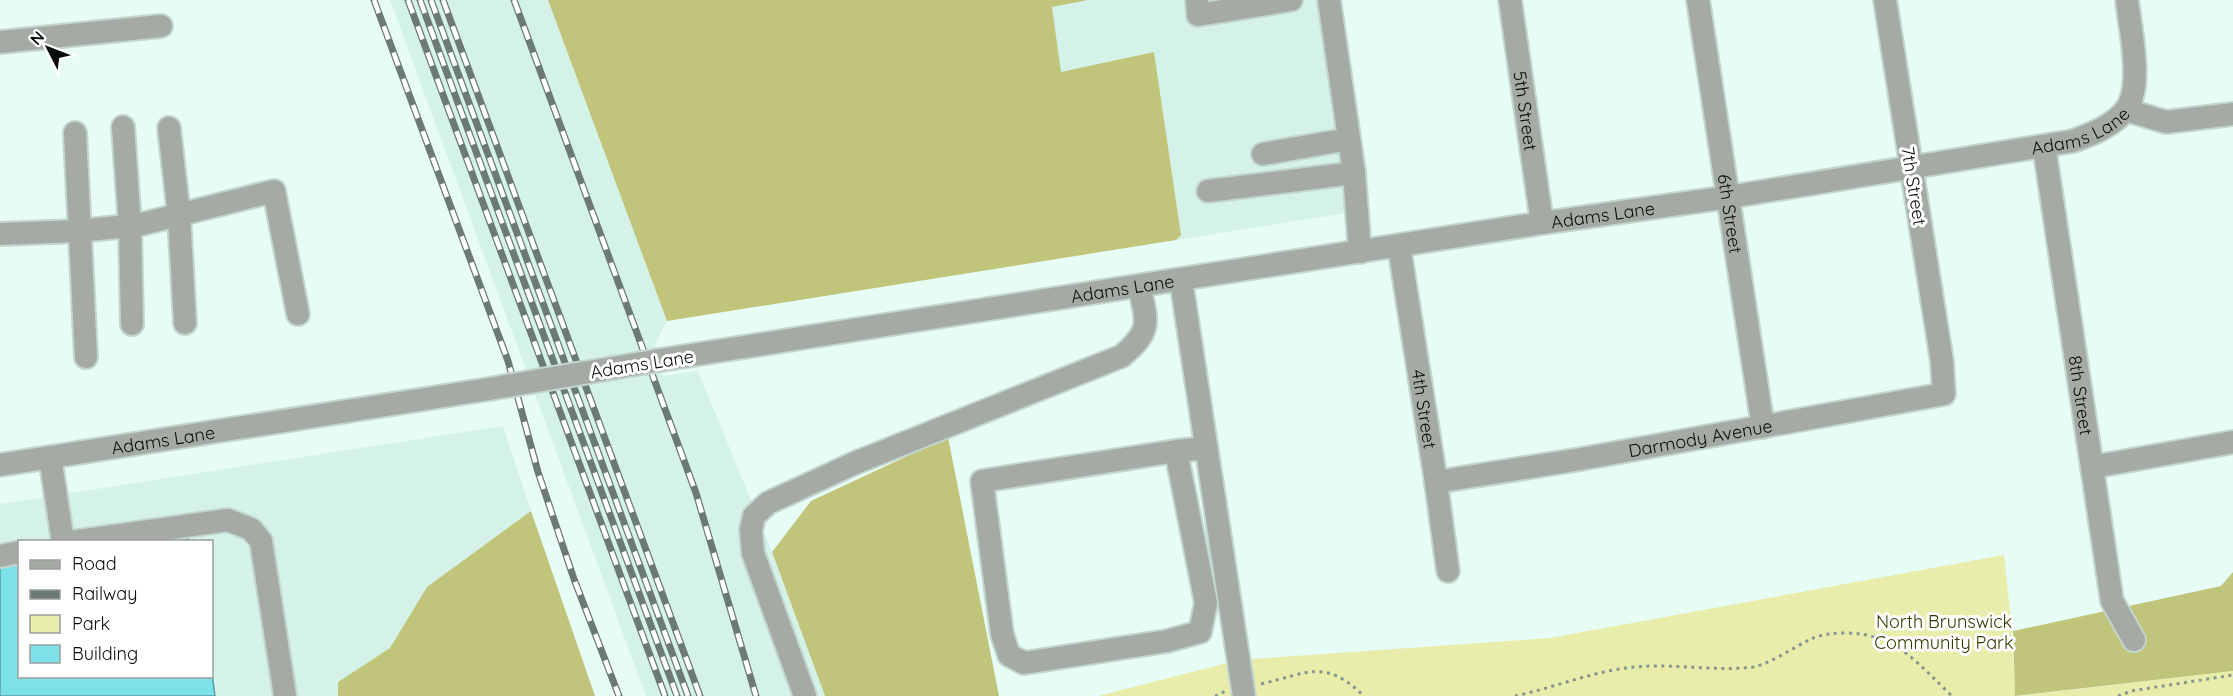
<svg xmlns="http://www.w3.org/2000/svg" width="2233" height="696" font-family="Quicksand,sans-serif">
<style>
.built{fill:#d4f2e8;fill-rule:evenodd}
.green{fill:#e8edab}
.forest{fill:#c0c57b}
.building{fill:#7ce1e8;stroke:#579ea2;stroke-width:1.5}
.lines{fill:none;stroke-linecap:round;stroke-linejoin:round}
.minor-casing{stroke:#c2d6cf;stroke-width:26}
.path{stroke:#85958f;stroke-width:3;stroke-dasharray:3 4.5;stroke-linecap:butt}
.minor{stroke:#a5aba4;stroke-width:22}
.rail-casing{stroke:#6c7a76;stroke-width:7}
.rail{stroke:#fff;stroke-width:4.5;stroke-dasharray:14;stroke-linecap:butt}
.minor-bridge-casing{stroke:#c2d6cf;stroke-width:26;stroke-linecap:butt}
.minor-bridge{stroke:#a5aba4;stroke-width:22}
.labels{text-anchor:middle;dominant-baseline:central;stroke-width:6;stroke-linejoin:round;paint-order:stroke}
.street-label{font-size:18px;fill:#060d0b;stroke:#fff}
.park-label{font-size:18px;fill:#373900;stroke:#fff}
</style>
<rect width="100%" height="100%" fill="#e6fcf4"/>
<path class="built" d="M390 0H548L667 321 655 344 663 376 698 371 772 552 825 696H646Z
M1088 0H1329L1359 211 1176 240 1181 235 1154 52 1061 73 1052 7Z
M503 426 531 511 427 587 390 648 338 682V696H0V504ZM20 542H212V676H20Z"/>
<path class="green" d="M2004 555 2012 631 2015 696H1098L1239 660 1550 638Z
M2233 671V696H2019Z"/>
<path class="forest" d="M548 0H1088L1052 7 1061 72 1154 52 1181 235 1176 240 667 321Z
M948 437 999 696H825L772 552 811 501Z
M531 511 595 696H338V682L390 648 427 587Z
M2233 572V671L2015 696 2013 631 2221 586Z"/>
<path class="building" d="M187 531 189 542H124Z
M20 560V676H212V674L215 696H0V563Z"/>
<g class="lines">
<defs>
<g id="minor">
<path d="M1197 0 1198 15 1291 0"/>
<path d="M1329 0 1354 173 1360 252"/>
<path id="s1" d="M1510 0 1542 223"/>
<path id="s2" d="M1698 0 1763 427"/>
<path d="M0 42 161 26"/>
<path d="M2126 110 2166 122 2233 114"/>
<path d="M123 127 130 226 132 324"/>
<path d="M169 128 179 215 185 323"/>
<path d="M75 133 86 357"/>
<path id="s3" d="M2044 146 2112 601 2134 640"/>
<path d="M1263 154 1349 139"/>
<path d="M1208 191 1354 173"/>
<path d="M0 234 78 231 138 225 274 191 298 314"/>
<path id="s4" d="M1399 246 1436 482 1448 571"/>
<path d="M1181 280 1244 696"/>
<path id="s5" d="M660 360 1542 223 1729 197 2073 141C2092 134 2111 127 2125 111 2144 88 2130 29 2127 0"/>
<path d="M1176 451 1206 603 1200 632 1167 641 1024 663 1009 655 1002 634 982 481 1176 451 1206 448"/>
<path d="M50 457 63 542"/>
<path id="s6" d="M0 465 489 389"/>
<path d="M2092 467 2233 442"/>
<path id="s7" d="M1436 482 1581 459 1944 394 1942 362 1885 0"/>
<path d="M71 542 228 520 251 529 261 541 285 696"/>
<path d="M0 556 20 552"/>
<path d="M805 696 753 553 751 530 754 516 768 503 855 463 1122 356C1151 331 1148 323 1139 287"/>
</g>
</defs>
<use href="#minor" class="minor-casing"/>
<path class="path" d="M1261 684C1309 673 1324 658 1364 696
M1215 696 1226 691
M1515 696C1553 688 1588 673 1626 668 1668 662 1712 672 1753 667 1770 664 1794 647 1811 639 1822 634 1833 633 1846 633 1896 633 1919 665 1952 696
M2118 696 2131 691 2233 675"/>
<use href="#minor" class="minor"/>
<defs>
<path id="rail" d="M374 0 508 361 538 472 574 579 619 696
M408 0 665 696
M420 0 677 696
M431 0 688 696
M443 0 700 696
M514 0 696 493 756 696"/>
</defs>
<use href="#rail" class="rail-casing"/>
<use href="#rail" class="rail"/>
<defs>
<path id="minor-bridge" d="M489 389 660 360"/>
</defs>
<use href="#minor-bridge" class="minor-bridge-casing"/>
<use href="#minor-bridge" class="minor-bridge"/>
</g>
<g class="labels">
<g class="street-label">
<text stroke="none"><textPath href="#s1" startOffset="112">5th Street</textPath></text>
<text stroke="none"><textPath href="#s5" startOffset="1440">Adams Lane</textPath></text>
<text transform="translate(1914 186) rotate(81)">7th Street</text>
<text stroke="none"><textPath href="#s2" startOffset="216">6th Street</textPath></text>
<text stroke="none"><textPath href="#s5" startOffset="954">Adams Lane</textPath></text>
<text stroke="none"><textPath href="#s5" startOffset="468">Adams Lane</textPath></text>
<text transform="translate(642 364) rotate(-9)">Adams Lane</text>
<text stroke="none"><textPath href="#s3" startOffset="252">8th Street</textPath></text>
<text stroke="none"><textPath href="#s4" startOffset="165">4th Street</textPath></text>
<text stroke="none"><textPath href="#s7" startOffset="268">Darmody Avenue</textPath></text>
<text stroke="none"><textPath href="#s6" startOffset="165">Adams Lane</textPath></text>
</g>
<g class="park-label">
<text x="1944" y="621">North Brunswick<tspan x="1944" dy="21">Community Park</tspan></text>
</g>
</g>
<rect x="18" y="540" width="195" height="138" fill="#ffffff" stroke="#9b9e9d" stroke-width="1.5"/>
<rect x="30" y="560" width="30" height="9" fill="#a5aba4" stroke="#9b9e9d" stroke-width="1.5"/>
<text x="72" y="570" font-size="18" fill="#060d0b">Road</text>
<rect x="30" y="590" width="30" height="9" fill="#6c7a76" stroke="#9b9e9d" stroke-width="1.5"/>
<text x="72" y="600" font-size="18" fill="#060d0b">Railway</text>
<rect x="30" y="615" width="30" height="18" fill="#e8edab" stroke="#9b9e9d" stroke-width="1.5"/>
<text x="72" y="630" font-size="18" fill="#060d0b">Park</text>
<rect x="30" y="645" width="30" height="18" fill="#7ce1e8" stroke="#9b9e9d" stroke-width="1.5"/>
<text x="72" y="660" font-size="18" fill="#060d0b">Building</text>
<g transform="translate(48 48) rotate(312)" stroke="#ffffff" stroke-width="4.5" paint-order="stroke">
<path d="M0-4.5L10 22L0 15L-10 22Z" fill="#060d0b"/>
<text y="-9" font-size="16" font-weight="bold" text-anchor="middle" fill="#060d0b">N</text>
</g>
</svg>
